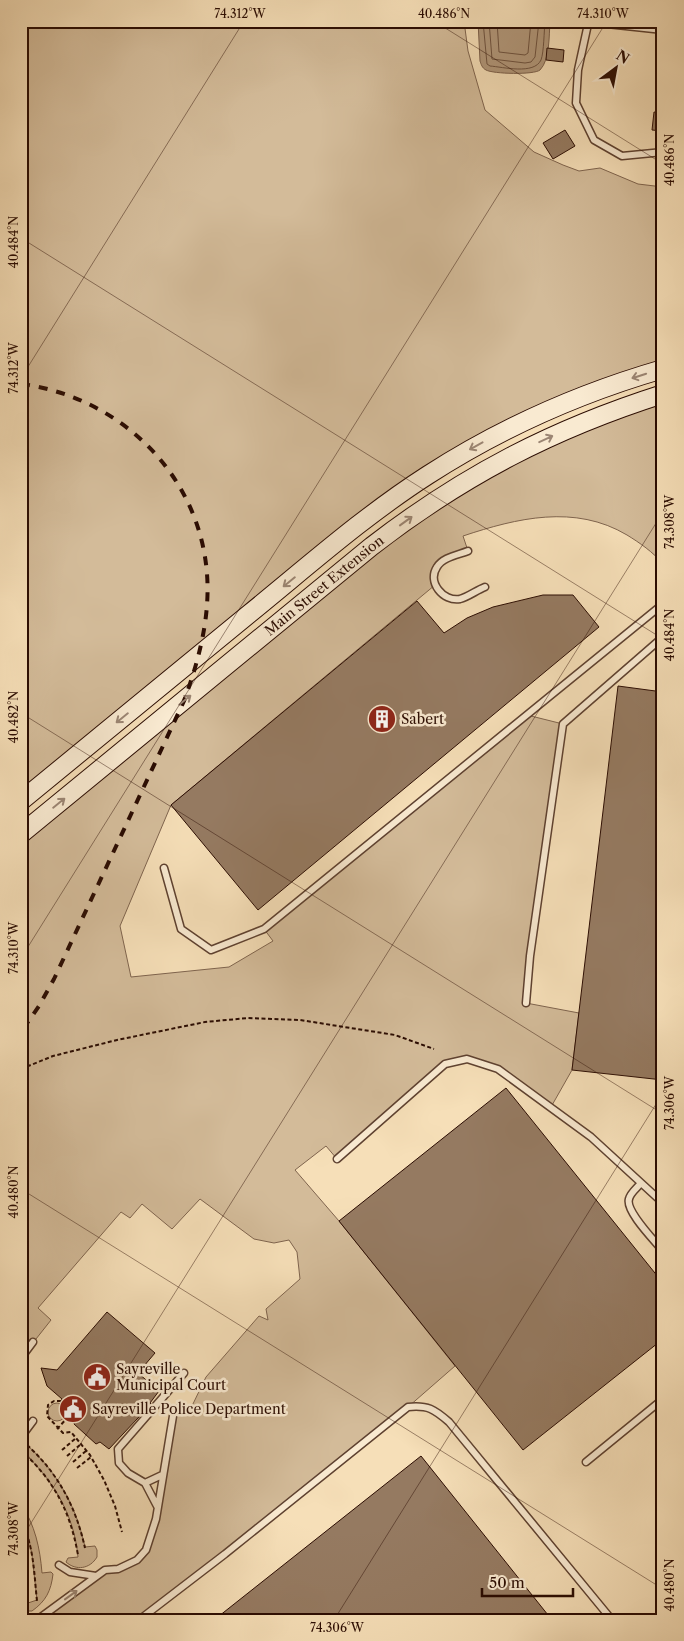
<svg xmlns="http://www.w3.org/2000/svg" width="684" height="1641" font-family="'Libre Caslon Text',serif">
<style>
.green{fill:#d3bb99;stroke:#7f644e}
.water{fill:#b1977a;stroke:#7b5f4a}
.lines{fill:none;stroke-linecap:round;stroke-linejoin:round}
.shore{stroke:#6e523e;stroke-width:1}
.building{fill:#957a61;stroke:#2b0c02}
.lane-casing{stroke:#5e4130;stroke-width:9}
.secondary-casing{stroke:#2b0c02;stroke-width:20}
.path{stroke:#2b0c02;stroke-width:2;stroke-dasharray:4 2.5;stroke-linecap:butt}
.lane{stroke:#f9ead1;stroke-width:6}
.secondary{stroke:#f9ead1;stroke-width:18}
.rail{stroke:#2b0c02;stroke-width:4;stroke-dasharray:9 9;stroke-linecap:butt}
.oneway{stroke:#9c8674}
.ticks{fill:none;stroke:#2b0c02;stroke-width:1;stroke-opacity:0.45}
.labels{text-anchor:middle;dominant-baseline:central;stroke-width:5;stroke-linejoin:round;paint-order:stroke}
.street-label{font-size:14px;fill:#2b0c02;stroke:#f9ead1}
.poi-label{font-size:14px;fill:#2b0c02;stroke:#f9ead1;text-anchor:start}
.neatline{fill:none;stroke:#2b0c02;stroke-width:2}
.ticks-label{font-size:12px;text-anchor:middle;fill:#2b0c02}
</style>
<rect width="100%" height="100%" fill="#f6dfb8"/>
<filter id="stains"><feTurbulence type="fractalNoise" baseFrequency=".004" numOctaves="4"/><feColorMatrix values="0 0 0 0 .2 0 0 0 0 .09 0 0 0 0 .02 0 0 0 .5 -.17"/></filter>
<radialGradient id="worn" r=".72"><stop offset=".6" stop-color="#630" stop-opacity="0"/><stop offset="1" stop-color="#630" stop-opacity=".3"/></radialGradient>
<path class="green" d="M21 21H464L468 51 485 110 534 152 563 165 579 171 600 168 638 184 663 187V369L633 378 428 475 21 801Z
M663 394V564C653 552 640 543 627 535 575 504 517 518 463 536L468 551 450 557 436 568 435 585 171 805 120 926 131 977 229 967 273 941 264 929 527 715 563 724 526 1003 579 1013 572 1070 551 1107 498 1069 467 1059 445 1064 337 1159 326 1146 295 1170 339 1221 455 1366 408 1407 139 1620H41L96 1576 137 1560 152 1537 173 1416 177 1404 191 1408 206 1377 259 1316 268 1320 266 1309 300 1279 297 1252 289 1240 274 1243 254 1239 200 1199 172 1229 142 1204 130 1218 121 1212 38 1308 51 1320 21 1358V834L444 494Z
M48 1412a9 9 0 1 1 18 0a9 9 0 1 1-18 0Z
M26 1444C58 1473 76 1506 85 1547L95 1546 97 1550V1557C90 1569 76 1571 66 1562L68 1558 78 1557C74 1513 52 1479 21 1450Z
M21 1504C35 1525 40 1548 42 1573L51 1572 53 1574C51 1591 46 1601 32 1611H28L25 1604 37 1600 32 1555 29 1540 21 1521Z"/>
<path class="water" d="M478 21H550C549 35 550 60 540 70 534 75 493 74 486 70 482 68 481 64 480 61Z"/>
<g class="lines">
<path class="shore" d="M483 21 487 64 490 66C503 67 534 75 541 60 544 52 544 31 545 21
M489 21 492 59 525 63 531 62 535 57 539 21
M497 21 499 52 525 55 528 53 531 21"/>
</g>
<path class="building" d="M547 48 564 50 563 62 546 60Z
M654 112 663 113V131L652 130Z
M565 130 575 146 553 159 543 143Z
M543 595H573L599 627 258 910 171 805 417 601 444 633 467 618 493 607Z
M618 686 663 692V1080L572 1070Z
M506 1088 663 1283V1339L523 1450 339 1221Z
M107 1312 155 1353 138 1373 159 1391 150 1403 151 1404 109 1449 100 1442 96 1444 74 1424 76 1417 60 1404 62 1399 47 1386 41 1368 57 1370Z
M421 1456 552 1620H214Z"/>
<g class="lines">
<defs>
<path id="lane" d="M663 30 607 24H588L578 70 576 103 594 140 622 156 663 152
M468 551C458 555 443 557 437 567 427 582 443 602 460 599 468 597 477 590 485 587
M164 868 181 929 211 950 264 929 663 604
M526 1003 530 956 563 724 663 637
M337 1159 445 1064 467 1059 498 1069 591 1137 663 1203
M641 1183C637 1188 630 1193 629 1199 625 1211 655 1241 663 1251
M21 1358 33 1342
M21 1437 33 1421
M586 1462 663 1399
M145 1483 162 1475
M157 1506 145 1483 128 1473 119 1463 118 1449 184 1373
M59 1565 70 1572 96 1576
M37 1620 105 1570 118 1569 137 1560 146 1550 156 1519 173 1416
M139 1620 225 1554 408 1407C428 1405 434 1409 449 1422L612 1620"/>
<g id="secondary">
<path d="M21 801C97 739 173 676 249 614 307 567 364 516 428 475 501 428 580 393 663 369"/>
<path id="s1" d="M21 834 372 546C464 475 553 429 663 394"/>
</g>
</defs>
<use href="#lane" class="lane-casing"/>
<use href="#secondary" class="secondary-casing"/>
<path class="path" d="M21 1069 53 1056 117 1040 205 1022 248 1018 300 1020 395 1035 434 1049
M61 1401H54L48 1405 47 1416 63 1433 71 1432 90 1455 104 1480 115 1506 122 1532
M57 1429 69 1416 70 1412
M27 1445C58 1473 76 1507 85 1548
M21 1450C54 1481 70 1510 78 1555
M62 1450 76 1438
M67 1456 81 1444
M73 1462 86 1451
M21 1468 30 1458
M77 1468 91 1457
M21 1521C34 1545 34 1574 37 1601"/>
<use href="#lane" class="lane"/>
<use href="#secondary" class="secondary"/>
<path class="rail" d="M21 384C115 396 194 468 206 564 212 611 200 657 184 701L54 979 39 1006 21 1032"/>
</g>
<defs><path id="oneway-shaft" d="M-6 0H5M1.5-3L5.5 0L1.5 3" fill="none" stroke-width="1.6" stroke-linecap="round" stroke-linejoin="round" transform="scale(1.25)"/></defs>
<g class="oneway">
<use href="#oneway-shaft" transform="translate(639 376) rotate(162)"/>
<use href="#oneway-shaft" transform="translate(546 439) rotate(-25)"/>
<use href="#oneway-shaft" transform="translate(476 446) rotate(151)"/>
<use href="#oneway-shaft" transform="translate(406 521) rotate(-36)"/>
<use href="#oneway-shaft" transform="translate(289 582) rotate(141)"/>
<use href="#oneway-shaft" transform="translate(185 700) rotate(-39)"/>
<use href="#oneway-shaft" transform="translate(122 718) rotate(141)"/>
<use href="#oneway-shaft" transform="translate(59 803) rotate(-39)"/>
<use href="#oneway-shaft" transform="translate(71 1595) rotate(-36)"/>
</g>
<path class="ticks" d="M434 21 663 164M21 238 663 639M21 378 244 21M21 713 663 1114M21 958 607 21M21 1189 663 1589M21 1539 663 512M334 1620 663 1093"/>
<defs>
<symbol id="building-disc" viewBox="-11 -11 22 22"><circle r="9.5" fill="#8f2418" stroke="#f9ead1"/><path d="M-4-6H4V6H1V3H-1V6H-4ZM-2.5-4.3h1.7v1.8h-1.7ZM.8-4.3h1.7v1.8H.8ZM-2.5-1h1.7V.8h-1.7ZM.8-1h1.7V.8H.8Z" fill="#fff"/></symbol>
<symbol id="civic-disc" viewBox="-11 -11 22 22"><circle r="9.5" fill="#8f2418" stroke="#f9ead1"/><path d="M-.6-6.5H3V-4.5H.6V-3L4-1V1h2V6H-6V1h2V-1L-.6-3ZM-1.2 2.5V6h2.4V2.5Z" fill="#fff"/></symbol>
</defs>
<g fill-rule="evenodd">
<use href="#building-disc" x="366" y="703" width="32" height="32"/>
<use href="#civic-disc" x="81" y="1361" width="32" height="32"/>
<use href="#civic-disc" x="57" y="1393" width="32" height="32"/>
</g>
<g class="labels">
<g class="street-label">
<text stroke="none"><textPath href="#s1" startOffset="392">Main Street Extension</textPath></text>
</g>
<g class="poi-label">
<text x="401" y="719">Sabert</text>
<text x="116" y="1369">Sayreville<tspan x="116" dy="16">Municipal Court</tspan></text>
<text x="92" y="1409">Sayreville Police Department</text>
</g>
</g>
<rect width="684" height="1641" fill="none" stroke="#f6dfb8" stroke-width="55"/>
<g transform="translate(616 68) rotate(32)" stroke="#f9ead1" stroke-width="4" paint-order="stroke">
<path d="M0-4L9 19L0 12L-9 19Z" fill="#2b0c02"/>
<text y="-8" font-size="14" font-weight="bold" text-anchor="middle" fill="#2b0c02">N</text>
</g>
<path d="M482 1588v8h91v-8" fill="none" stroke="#2b0c02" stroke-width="2.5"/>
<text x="489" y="1588" font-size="15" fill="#2b0c02" stroke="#f9ead1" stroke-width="4" paint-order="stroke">50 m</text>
<rect x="28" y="28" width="628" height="1586" class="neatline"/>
<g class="ticks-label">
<text x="240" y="18">74.312°W</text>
<text x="444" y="18">40.486°N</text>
<text x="603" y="18">74.310°W</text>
<text transform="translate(670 160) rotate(-90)" y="4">40.486°N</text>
<text transform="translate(14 242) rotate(-90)" y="4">40.484°N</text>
<text transform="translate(14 368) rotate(-90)" y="4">74.312°W</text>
<text transform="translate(670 522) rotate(-90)" y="4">74.308°W</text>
<text transform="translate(670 635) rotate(-90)" y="4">40.484°N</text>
<text transform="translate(14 717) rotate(-90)" y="4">40.482°N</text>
<text transform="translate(14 948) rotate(-90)" y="4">74.310°W</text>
<text transform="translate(670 1103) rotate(-90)" y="4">74.306°W</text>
<text transform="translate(14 1192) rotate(-90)" y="4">40.480°N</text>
<text transform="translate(14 1529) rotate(-90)" y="4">74.308°W</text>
<text transform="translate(670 1585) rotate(-90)" y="4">40.480°N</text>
<text x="337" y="1632">74.306°W</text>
</g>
<rect width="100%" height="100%" filter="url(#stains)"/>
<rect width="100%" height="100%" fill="url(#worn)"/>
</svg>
